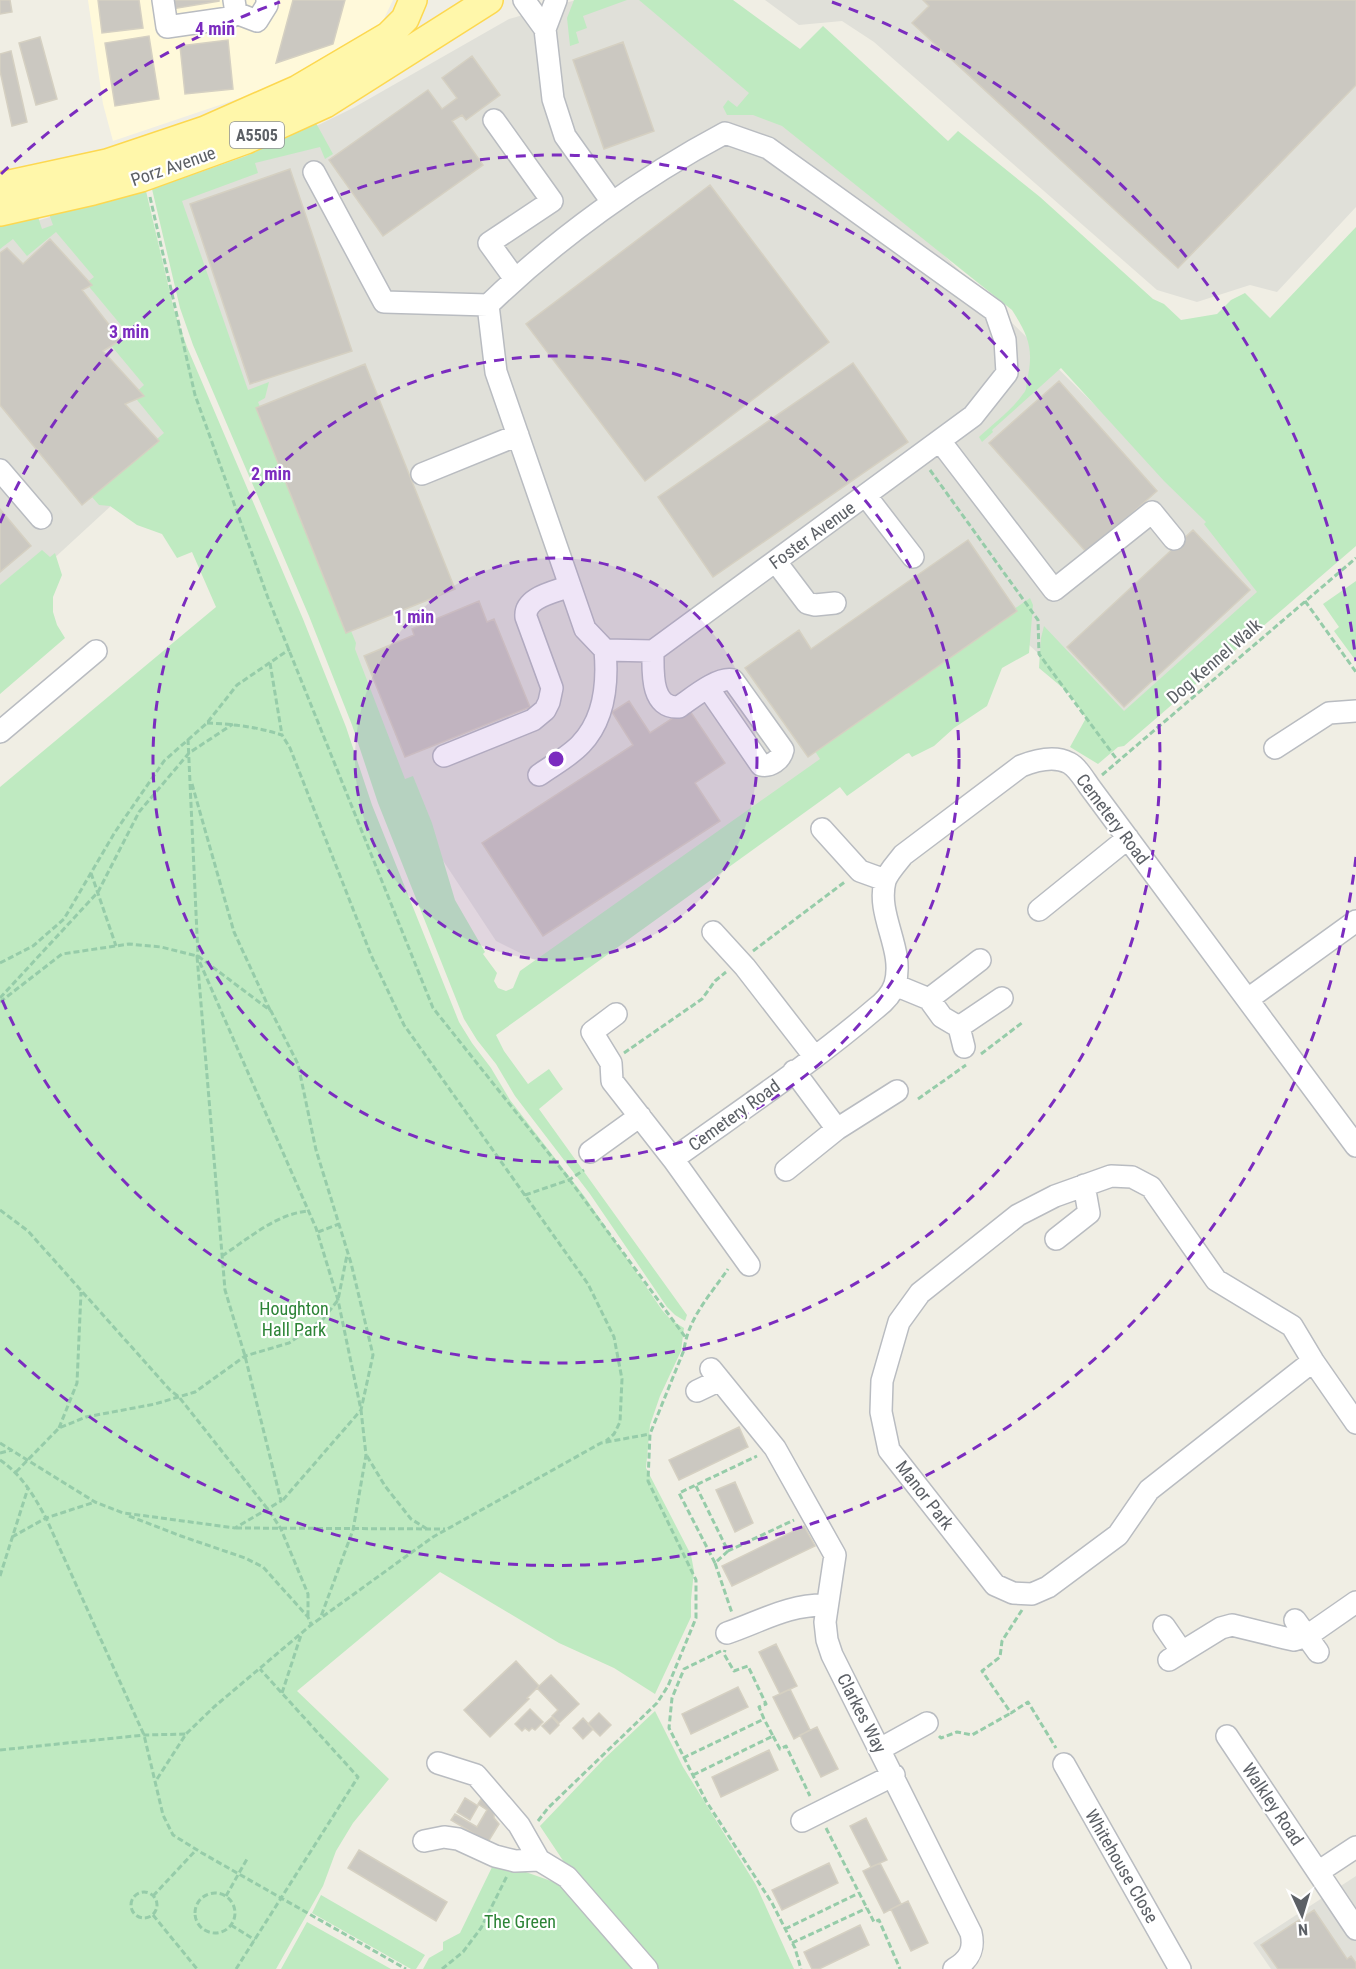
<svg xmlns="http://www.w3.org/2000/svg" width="1356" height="1969" font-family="'Roboto Condensed',sans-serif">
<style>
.commercial{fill:#fff9da}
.industrial{fill:#e0e0d9}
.green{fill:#bfeac1}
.building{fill:#cbc8c1;stroke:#d5d0c2;stroke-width:1.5}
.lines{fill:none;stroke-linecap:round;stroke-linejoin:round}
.minor-casing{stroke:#b9bcc1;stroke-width:24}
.major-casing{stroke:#fdd850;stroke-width:30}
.path{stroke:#96cca9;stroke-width:3;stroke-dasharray:6 3;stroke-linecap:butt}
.minor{stroke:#fff;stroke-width:21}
.major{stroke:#fff7aa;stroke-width:27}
.ring{fill:none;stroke:#7b2cbf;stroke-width:3;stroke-dasharray:10 8}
.labels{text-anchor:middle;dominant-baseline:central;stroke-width:4.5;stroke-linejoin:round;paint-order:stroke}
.shield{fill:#fff;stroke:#8d9094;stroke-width:1.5}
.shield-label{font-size:16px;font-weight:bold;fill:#5c6066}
.street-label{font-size:18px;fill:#5c6066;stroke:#fff}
.park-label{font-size:18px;fill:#2d8437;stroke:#fff}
.centre{fill:#7b2cbf;stroke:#fff;stroke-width:3}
.ring-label{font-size:18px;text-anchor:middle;font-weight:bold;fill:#7b2cbf;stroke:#fff;stroke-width:4.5;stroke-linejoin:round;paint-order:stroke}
</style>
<rect width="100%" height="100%" fill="#f0eee4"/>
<path class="commercial" d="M88 0H393L379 29 291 81 113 141 103 104Z"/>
<path class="industrial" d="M576 0H687L1273 582 1129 725 1039 654 1018 635 553 969 496 941 369 748 166 200 353 108 509 19Z
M765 0H1356V207L1277 292 1250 285 1197 302 1157 290 874 42 842 21 799 25Z
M100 202 175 447 0 608V232Z
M1356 1876V1969H1271L1253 1943Z"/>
<path class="green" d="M574 0H627L583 16 587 28 576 32 579 43 570 46 567 18Z
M639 0H733L800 49 823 26 948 141 958 131 1040 197 1153 299 1164 304 1181 320 1217 314 1231 300 1245 293 1270 318 1356 227V546L1124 746 1118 747 1098 764 1070 747 1086 718 1070 694 1039 668 1041 638 1044 626 1124 711 1257 592 1204 524 1206 522 1164 481 1061 368 992 430 993 432 982 442 979 437C993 424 1012 410 1023 394 1027 390 1026 386 1027 381 1034 349 1029 337 1012 310L782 126 753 115H727L723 107 728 100 737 107 749 93Z
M316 123 333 154 325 159 320 147 255 163 258 173 182 201 248 390 269 382 265 398 258 402 356 643 355 649 405 779 413 776 432 823 455 900 485 952 483 954 497 973 494 981 498 988 506 991 513 988 520 971 820 759 813 748 1030 598 1033 605 1029 653 1002 668 987 706 954 728 934 746 912 757 909 753 906 754 847 796 840 787 496 1035 504 1051 528 1084 549 1069 563 1089 539 1109 687 1315 685 1321 675 1315 667 1307 590 1194 515 1096 496 1064 477 1040 464 1019 378 803 352 725 309 616 193 345 180 308 152 189 246 156Z
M146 191 174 310 187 347 303 619 346 727 372 805 459 1022 472 1043 491 1068 510 1100 585 1197 662 1310 671 1320 684 1328 681 1351 660 1396 650 1425 646 1468 691 1555 694 1571 691 1600V1617L655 1694 614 1668 559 1643 440 1572 297 1691 389 1779 353 1823 336 1851 323 1886 276 1969H0V787L216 607 192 552 177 558 162 534 137 525 110 506 99 505 92 497 91 494 164 433 133 395 144 385 109 343 125 330 86 283 94 277 56 232 27 256 13 239 0 249V226L38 217 42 229 53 225 49 214Z
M42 550 50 557 55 553 62 575 53 597V612L57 625 65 638 0 694V585Z
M1356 581V661L1334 631 1339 627 1323 604Z
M655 1711 683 1767 756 1885 794 1969H656L564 1862 540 1826 604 1759Z
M495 1861 568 1887 636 1969H423L429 1958 443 1950V1942L460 1933Z
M321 1895 425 1955 416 1969H411L312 1913Z
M307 1922 391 1969H281Z"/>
<path class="building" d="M0 0H10L12 12 0 14Z
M98 0H139L143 28 102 33Z
M170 0H219V1L172 9Z
M293 0H345L333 44 276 63Z
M923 0H1356V85L1178 268 912 23 929 6Z
M149 36 159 99 115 106 105 43Z
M40 37 57 99 36 105 19 43Z
M228 40 233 89 185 94 180 46Z
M623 42 654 131 604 149 573 60Z
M11 51 27 122 12 126 0 71V54Z
M472 56 500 95 466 120 462 115 452 121 483 165 383 236 329 160 428 90 442 109 457 98 442 78Z
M290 169 352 351 250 384 190 204Z
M710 185 829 342 645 481 526 324Z
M50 239 92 285 82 290 121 340 103 351 144 396 125 404 159 441 82 505 0 405V253L7 248 23 264Z
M853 363 908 442 713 577 658 497Z
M365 364 455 589 346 633 256 408Z
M1059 381 1157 491 1087 553 989 443Z
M0 509 31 546 0 572Z
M1193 530 1250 590 1124 707 1067 647Z
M968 540 1017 611 808 757 745 668 799 630 811 649Z
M479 601 487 622 494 619 530 707 405 757 364 656 414 635 412 629Z
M629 701 650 733 688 708 725 763 695 783 720 821 543 936 482 843 633 745 612 712Z
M739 1427 748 1447 679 1480 669 1460Z
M735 1482 753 1523 735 1532 716 1490Z
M804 1526 815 1546 732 1586 722 1566Z
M776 1644 797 1686 780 1694 759 1652Z
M516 1661 539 1686 527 1698 529 1699 490 1737 464 1710Z
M551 1675 579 1704 559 1723 552 1716 558 1710 537 1688Z
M738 1687 748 1707 691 1734 682 1714Z
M790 1689 810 1730 794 1739 773 1697Z
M530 1709 543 1722 535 1730 532 1728 529 1731 525 1728 522 1731 515 1724Z
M599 1713 611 1725 600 1736 588 1724Z
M552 1717 559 1725 550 1734 542 1726Z
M583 1718 593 1729 583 1739 573 1728Z
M817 1727 838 1769 821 1777 800 1735Z
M769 1750 778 1770 721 1797 712 1777Z
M483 1796 494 1811V1818L499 1824 488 1842 451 1820 455 1814 477 1827 487 1810 478 1804Z
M465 1798 478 1806 470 1820 457 1812Z
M866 1818 887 1860 871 1867 850 1826Z
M359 1850 447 1902 436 1921 348 1868Z
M829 1863 838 1883 782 1910 772 1890Z
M880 1863 901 1904 884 1913 863 1871Z
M908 1901 928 1943 911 1951 891 1909Z
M1314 1910 1347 1959 1351 1956 1356 1963V1969H1278L1261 1945Z
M860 1925 869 1945 819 1969H812L804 1952Z"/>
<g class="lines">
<defs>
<path id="minor" d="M163 0 167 27 229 18 236 13 234 0
M524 0 545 29
M556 0 545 29 553 99 565 136 612 202
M236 13 257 21 267 5V0
M494 120 552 201 489 243 515 279
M725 133 768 148 995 311 1005 340 1007 373 973 416 653 651 605 650 585 629 496 372 488 305C556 239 642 177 725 133Z
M314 172 384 302 488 305
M940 441 1054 590 1152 512 1174 539
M0 470 41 518
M422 474 518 435
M866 496 913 557
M776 562 807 603 815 605 835 603
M653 651C653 670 650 709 679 707 691 699 718 676 733 680L781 747 783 750C781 760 770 767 761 765L708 688
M0 732 96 651
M1275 748 1329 713 1356 711
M444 756 533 720 545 710 549 702 552 688 526 617C524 597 555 592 570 586
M539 775C553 765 570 756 581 744 605 719 608 683 605 650
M822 829 860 871 885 880
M1039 910 1128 838
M713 932 745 967 814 1056
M895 985 929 999 942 1017 959 1027 964 1047
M929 999 980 960
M1248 999 1356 921
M616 1014 592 1032 611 1063 612 1081 673 1159 749 1265
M959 1027 1002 998
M794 1071 837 1129
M590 1152 640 1116
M673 1159C741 1110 812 1063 875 1009 883 1003 892 994 895 984 905 949 876 916 885 881 888 872 897 863 903 855L1021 766C1036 760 1054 755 1069 763 1077 767 1084 779 1089 786L1356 1146
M786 1170 837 1129 897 1091
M1056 1239 1089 1213 1084 1185
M1313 1361 1149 1490 1118 1535 1048 1587 1032 1594 1013 1593 995 1585 889 1450 881 1412 882 1381 899 1322 920 1293 1018 1215 1055 1196 1111 1176 1132 1177 1151 1187 1216 1280 1292 1326 1313 1361 1356 1423
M711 1369 775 1448 835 1555 825 1622 827 1640 832 1655 971 1933C975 1950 969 1960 954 1969
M697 1391 720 1380
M1295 1620 1318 1652
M1164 1626 1182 1652
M727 1633C762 1621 789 1604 827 1605
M1169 1660 1221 1628 1232 1625 1285 1638 1294 1640 1307 1636 1356 1602
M1227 1736 1356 1929
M880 1749 927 1723
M438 1763 476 1775 519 1825 539 1860 567 1877 647 1969
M1064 1764 1180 1969
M802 1821 894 1775
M424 1841 444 1837 458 1839 495 1856 515 1861 539 1860
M1318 1872 1356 1847"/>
<path id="major" d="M0 186 107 163 205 130 298 89 388 36 405 19 413 0
M0 212 93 191 141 178 246 140 325 104 489 0"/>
</defs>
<use href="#minor" class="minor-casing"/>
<use href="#major" class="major-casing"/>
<path class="path" d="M150 197 195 395 268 598 433 1008 566 1175 686 1338
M930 470 1038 620 1039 654 1118 761
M1305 601 1356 672
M270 663 282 735
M207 723C233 724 258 727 282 735L290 748 371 955 404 1025 588 1284 614 1337 622 1379 620 1422 614 1434 606 1441
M188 739 198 956H197L316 1228 338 1300 361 1410 366 1455 353 1530 320 1619
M1102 775 1356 558
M192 784 234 932 270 1010
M91 873 116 946
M753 951 846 881
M198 956 271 1011 298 1064 316 1150 351 1263 373 1355 361 1410 282 1501
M0 963 33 946 64 919 115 832 164 761 207 723 237 685 290 649
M0 998 98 892 139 812 189 753 233 724
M0 1002 62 954 129 944 161 947 197 956 225 1290 245 1356 281 1501 235 1528 124 1513
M624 1053 702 999 715 981 726 972
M981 1054 1023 1022
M918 1099 966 1065
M525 1195 569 1180 584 1170
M0 1210 28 1231 170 1390 179 1397 270 1512 281 1529 308 1594V1617
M318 1232 339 1224
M222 1256C248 1239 277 1213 309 1211
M59 1428 77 1383 81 1292
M0 1443 95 1502 123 1513
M0 1453 12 1450
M367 1456 385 1486 411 1519 427 1529
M0 1460C22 1475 34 1496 46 1518L144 1735 163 1815 173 1835 202 1853 406 1969
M16 1472 59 1428 86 1417 155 1404 195 1392 245 1356 289 1343 323 1319 338 1300 347 1255
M696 1486 728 1551 794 1520
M129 1516 181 1536 245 1558 263 1567 308 1617 311 1624
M236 1528 445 1529
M12 1537 46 1518 95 1502
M728 1551 715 1563 732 1613
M715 1563 679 1493 757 1456
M0 1576 28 1488
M1022 1610 1002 1641 1000 1657 982 1671 1011 1713 1028 1702 1056 1748
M721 1651 684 1669 672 1698 669 1728 706 1801 772 1903 795 1948 801 1969
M282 1693 301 1635
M773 1736 780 1749 786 1746 810 1796
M939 1736 941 1738 957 1732 972 1735 1011 1713
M0 1750 144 1735 186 1734
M683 1758 764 1719 759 1707 766 1704 748 1666 734 1671 724 1654 725 1650
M693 1775 773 1736 764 1719
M157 1779 186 1734 214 1707 311 1625 433 1537 601 1443 650 1434
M538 1821 548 1808 657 1703 668 1686 696 1618V1580L648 1481 650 1434 684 1350C688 1318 711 1294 728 1269
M826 1828 874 1922 879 1920 900 1969
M131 1905a13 13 0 1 1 26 0a13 13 0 1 1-26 0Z
M195 1913a20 20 0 1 1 40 0a20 20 0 1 1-40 0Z
M153 1896 196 1850
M226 1896 247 1859
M153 1915 197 1969
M231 1925 255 1940
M785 1929 859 1893
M792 1943 867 1908
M236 1969 358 1777 260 1669
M442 1969 463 1952 481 1928 507 1876"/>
<use href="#minor" class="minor"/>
<use href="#major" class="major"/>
</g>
<circle cx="556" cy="759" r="201" fill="#7b2cbf" fill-opacity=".12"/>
<g class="ring">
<circle cx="556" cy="759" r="201"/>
<circle cx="556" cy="759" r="403"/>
<path d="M0 523A604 604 0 1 1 0 995"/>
<path d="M1356 857A806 806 0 0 1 1 1344M1 174A806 806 0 0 1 280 2M832 2A806 806 0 0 1 1356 661"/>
</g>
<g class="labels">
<rect class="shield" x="230" y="122" width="54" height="26" rx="4.5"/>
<g class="shield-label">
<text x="257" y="135">A5505</text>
</g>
<g class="street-label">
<text transform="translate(173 166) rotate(-19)">Porz Avenue</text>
<text transform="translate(812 535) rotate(-36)">Foster Avenue</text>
<text transform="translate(1214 661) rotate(-41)">Dog Kennel Walk</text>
<text transform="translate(1113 819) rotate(53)">Cemetery Road</text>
<text transform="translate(734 1115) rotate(-36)">Cemetery Road</text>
<text transform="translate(925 1495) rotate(52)">Manor Park</text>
<text transform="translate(862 1713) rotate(63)">Clarkes Way</text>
<text transform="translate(1273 1804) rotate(56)">Walkley Road</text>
<text transform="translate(1122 1866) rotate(60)">Whitehouse Close</text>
</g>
<g class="park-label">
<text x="294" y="1308">Houghton<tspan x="294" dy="21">Hall Park</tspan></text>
<text x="520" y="1921">The Green</text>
</g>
</g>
<circle cx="556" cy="759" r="9" class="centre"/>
<g class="ring-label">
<text x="215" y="35">4 min</text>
<text x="129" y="338">3 min</text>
<text x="271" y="480">2 min</text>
<text x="414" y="623">1 min</text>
</g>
<g transform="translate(1302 1915) rotate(176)" stroke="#ffffff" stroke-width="4.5" paint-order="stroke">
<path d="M0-4.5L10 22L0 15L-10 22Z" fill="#5c6066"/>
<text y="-9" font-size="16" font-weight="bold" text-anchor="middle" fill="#5c6066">N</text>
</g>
</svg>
